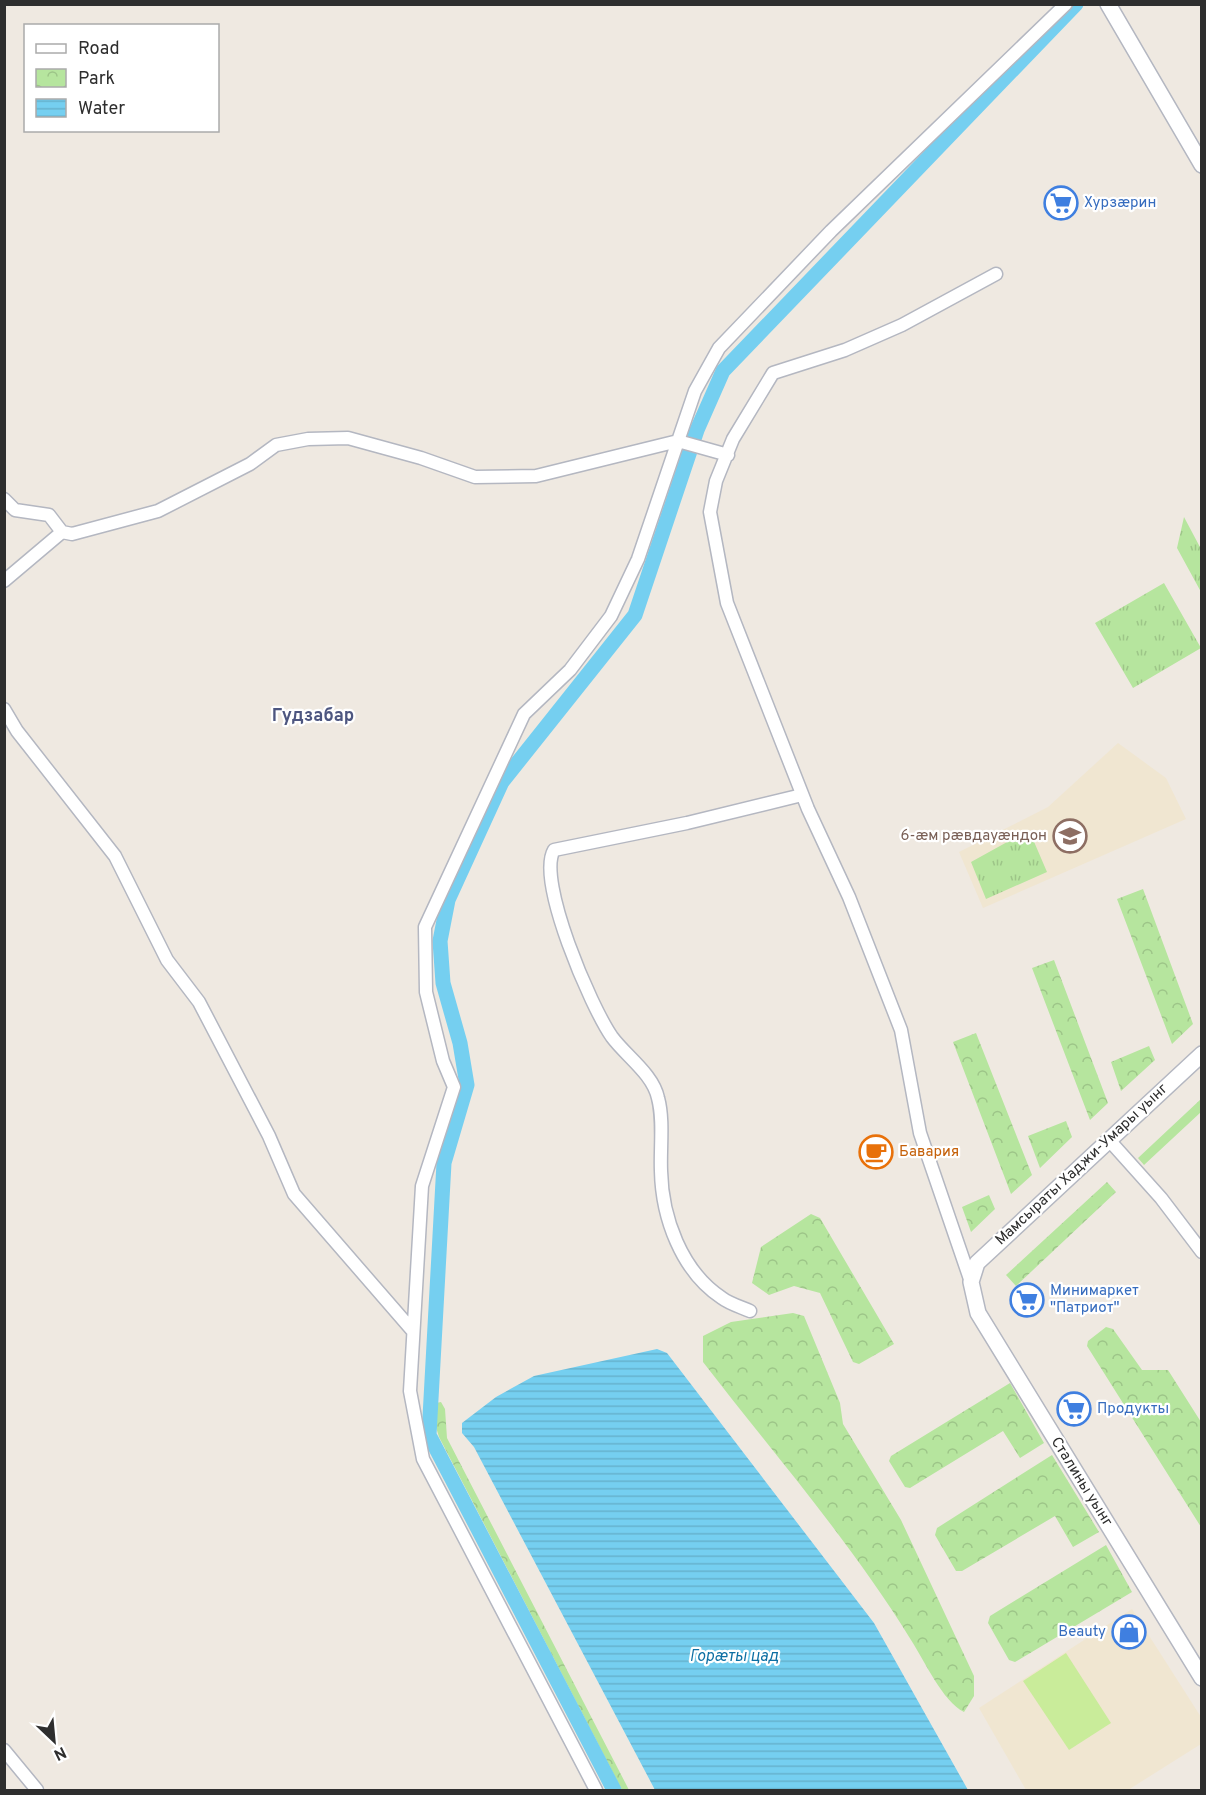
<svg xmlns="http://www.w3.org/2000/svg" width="1206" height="1795" font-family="Overpass,sans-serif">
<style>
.education{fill:#f0e6d1}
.grass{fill:url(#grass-tufts)}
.park{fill:url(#park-crowns)}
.pitch{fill:#c9ec9a}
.water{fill:url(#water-rules)}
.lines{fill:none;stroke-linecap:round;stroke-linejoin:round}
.canal{stroke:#75cff0;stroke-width:15}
.minor-casing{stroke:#b4b7c1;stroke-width:15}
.tertiary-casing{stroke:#b4b7c1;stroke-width:18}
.minor{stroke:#fff;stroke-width:12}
.tertiary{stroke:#fff;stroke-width:15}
.labels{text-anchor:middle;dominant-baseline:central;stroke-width:4.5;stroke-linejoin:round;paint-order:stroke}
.shop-label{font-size:15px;fill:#366cbe;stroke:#fff;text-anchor:start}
.education-label{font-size:15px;fill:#785e54;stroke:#fff;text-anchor:end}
.food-label{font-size:15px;fill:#c56008;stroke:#fff;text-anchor:start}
.street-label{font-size:15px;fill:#2e2e2e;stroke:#fff}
.water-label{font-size:16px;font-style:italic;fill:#0d6fa3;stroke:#fff}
.quarter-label{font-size:18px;font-weight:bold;fill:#4d5680;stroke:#fff}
</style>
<defs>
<pattern id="grass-tufts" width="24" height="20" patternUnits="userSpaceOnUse" patternTransform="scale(1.5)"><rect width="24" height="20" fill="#b6e59e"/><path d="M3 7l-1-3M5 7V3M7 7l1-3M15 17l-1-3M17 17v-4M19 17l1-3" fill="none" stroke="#9dc588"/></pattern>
<pattern id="park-crowns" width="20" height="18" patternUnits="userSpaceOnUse" patternTransform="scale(1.5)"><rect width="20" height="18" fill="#b6e59e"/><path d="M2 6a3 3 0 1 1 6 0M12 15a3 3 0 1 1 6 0" fill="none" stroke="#9dc588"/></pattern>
<pattern id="water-rules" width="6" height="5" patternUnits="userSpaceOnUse" patternTransform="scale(1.5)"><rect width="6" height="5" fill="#75cff0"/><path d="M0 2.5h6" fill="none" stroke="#66b2ce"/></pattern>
</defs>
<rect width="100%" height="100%" fill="#efe9e1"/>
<path class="education" d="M1118 743 1166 778 1186 819 983 908 959 852 1048 807Z
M1132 1609 1201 1717V1744L1128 1790H1026L979 1708Z"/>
<path class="grass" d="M1184 517 1201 549V592L1177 548Z
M1164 583 1201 648 1133 688 1095 623Z
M1029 830 1047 872 986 899 971 862Z"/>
<path class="park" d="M1143 889 1193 1024 1172 1044 1117 899Z
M1054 960 1108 1103 1090 1120 1032 968Z
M976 1033 1032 1175 1011 1194 953 1042Z
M1149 1046 1155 1060 1121 1091 1111 1062Z
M1201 1099V1112L1144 1165 1138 1158Z
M1066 1121 1072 1137 1040 1168 1028 1136Z
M1107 1182 1116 1192 1016 1286 1006 1275Z
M989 1195 995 1209 971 1232 962 1207Z
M811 1214 820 1218 894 1344 859 1364 853 1362 820 1293 794 1286 769 1295 752 1283 761 1247Z
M793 1313 804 1316 840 1403 843 1424 901 1520 974 1676V1696L964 1712C943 1702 924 1660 911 1640 851 1542 773 1453 703 1362V1336L731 1322Z
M1106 1327 1113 1329 1142 1370H1168L1201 1422V1527L1087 1346 1088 1341Z
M1010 1383 1044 1443 1020 1458 1003 1431 910 1488 905 1487 889 1461 891 1456Z
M441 1402 445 1409 447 1438 629 1790H622L439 1437 435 1424 436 1403Z
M1052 1455 1099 1532 1073 1547 1055 1516 962 1571H956L935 1535 937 1528Z
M1106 1545 1132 1592 1015 1662 1009 1660 988 1623 990 1616Z"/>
<path class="pitch" d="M1066 1653 1111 1723 1069 1750 1023 1681Z"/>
<path class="water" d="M657 1349 667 1353 874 1623 968 1790H655L474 1447 462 1433V1423L496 1397 534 1376Z"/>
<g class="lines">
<path class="canal" d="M614 1790 429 1435 444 1163 467 1085 460 1043 443 983 440 941 448 900 502 782 635 615 697 430 723 371 1076 4"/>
<defs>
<path id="minor" d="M728 455 678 441 695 391 719 348 831 231 1066 4
M4 499 15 510 49 515 62 532 72 534 158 511 250 464 276 445 308 439 348 438 421 458 475 477 536 476 678 441
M4 581 62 532
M4 709 17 731 115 856 167 960 199 1002 269 1136 294 1194 412 1330
M1109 1140 1161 1198 1202 1252
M971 1282 920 1133 901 1030 849 897 808 809 727 603 710 512 716 481 733 439 773 373 845 350 902 325 996 274
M750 1311C741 1307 730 1304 722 1298 681 1271 662 1217 661 1171 660 1148 664 1120 658 1098 653 1074 626 1056 612 1037 591 1007 536 880 554 850L687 823 802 795
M4 1750 37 1790
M596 1790 423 1459 410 1391 422 1186 454 1087 443 1061 426 992 425 927 524 714 570 670 611 616 638 559 678 441"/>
<path id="tertiary" d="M1108 4 1202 165
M1202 1054 977 1263 971 1282 978 1313 1202 1678"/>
</defs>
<use href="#minor" class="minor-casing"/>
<use href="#tertiary" class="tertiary-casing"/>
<use href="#minor" class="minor"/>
<use href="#tertiary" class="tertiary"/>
</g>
<defs>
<symbol id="supermarket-ring" viewBox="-11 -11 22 22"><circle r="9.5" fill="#fff" stroke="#3f7fe0" stroke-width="1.5"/><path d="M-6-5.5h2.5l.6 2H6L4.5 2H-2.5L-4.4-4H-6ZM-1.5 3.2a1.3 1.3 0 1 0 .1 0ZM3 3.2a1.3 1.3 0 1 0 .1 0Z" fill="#3f7fe0"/></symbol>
<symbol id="school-ring" viewBox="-11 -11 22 22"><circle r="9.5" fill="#fff" stroke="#8d6e63" stroke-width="1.5"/><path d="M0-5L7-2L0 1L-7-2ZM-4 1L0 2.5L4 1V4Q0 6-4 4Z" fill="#8d6e63"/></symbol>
<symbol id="cafe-ring" viewBox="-11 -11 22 22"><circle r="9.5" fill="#fff" stroke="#e8710a" stroke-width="1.5"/><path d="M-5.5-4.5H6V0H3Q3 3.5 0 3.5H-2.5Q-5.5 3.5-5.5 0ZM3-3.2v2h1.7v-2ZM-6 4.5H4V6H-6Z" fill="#e8710a"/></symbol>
<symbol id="shop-ring" viewBox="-11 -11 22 22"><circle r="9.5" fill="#fff" stroke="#3f7fe0" stroke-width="1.5"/><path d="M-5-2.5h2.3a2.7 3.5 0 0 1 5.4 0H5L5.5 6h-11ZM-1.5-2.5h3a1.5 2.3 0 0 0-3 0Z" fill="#3f7fe0"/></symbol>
</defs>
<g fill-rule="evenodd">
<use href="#supermarket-ring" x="1042" y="184" width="38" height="38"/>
<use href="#school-ring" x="1051" y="817" width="38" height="38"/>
<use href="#cafe-ring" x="857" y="1133" width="38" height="38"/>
<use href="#supermarket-ring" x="1008" y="1281" width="38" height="38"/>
<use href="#supermarket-ring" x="1055" y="1390" width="38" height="38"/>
<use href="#shop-ring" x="1110" y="1613" width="38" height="38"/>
</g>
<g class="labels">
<g class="shop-label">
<text x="1084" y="203">Хурзæрин</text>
<text x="1050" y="1291">Минимаркет<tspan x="1050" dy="17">"Патриот"</tspan></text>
<text x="1097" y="1409">Продукты</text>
<text x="1106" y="1632" text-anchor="end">Beauty</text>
</g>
<g class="education-label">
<text x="1047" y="836">6-æм рӕвдауӕндон</text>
</g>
<g class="food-label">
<text x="899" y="1152">Бавария</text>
</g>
<g class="street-label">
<text transform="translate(1082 1165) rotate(-43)">Мамсыраты Хаджи-Умары уынг</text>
<text transform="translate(1081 1482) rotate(58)">Сталины уынг</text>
</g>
<g class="water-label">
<text x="734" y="1657">Горӕты цад</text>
</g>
<g class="quarter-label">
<text x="313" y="716">Гудзабар</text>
</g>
</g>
<rect width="1206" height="1795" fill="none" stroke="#2e2e2e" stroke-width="12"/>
<rect x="24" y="24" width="195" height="108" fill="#ffffff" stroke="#ababab" stroke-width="1.5"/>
<rect x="36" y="44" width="30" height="9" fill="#ffffff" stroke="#ababab" stroke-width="1.5"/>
<text x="78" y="54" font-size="18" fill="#2e2e2e">Road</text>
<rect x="36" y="69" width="30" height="18" fill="url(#park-crowns)" stroke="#ababab" stroke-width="1.5"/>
<text x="78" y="84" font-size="18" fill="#2e2e2e">Park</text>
<rect x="36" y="99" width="30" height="18" fill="url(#water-rules)" stroke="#ababab" stroke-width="1.5"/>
<text x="78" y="114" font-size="18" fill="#2e2e2e">Water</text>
<g transform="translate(54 1741) rotate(154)" stroke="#ffffff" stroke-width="4.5" paint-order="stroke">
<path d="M0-4.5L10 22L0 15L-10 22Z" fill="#2e2e2e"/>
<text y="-9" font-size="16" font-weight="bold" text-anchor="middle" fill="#2e2e2e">N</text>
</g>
</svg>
